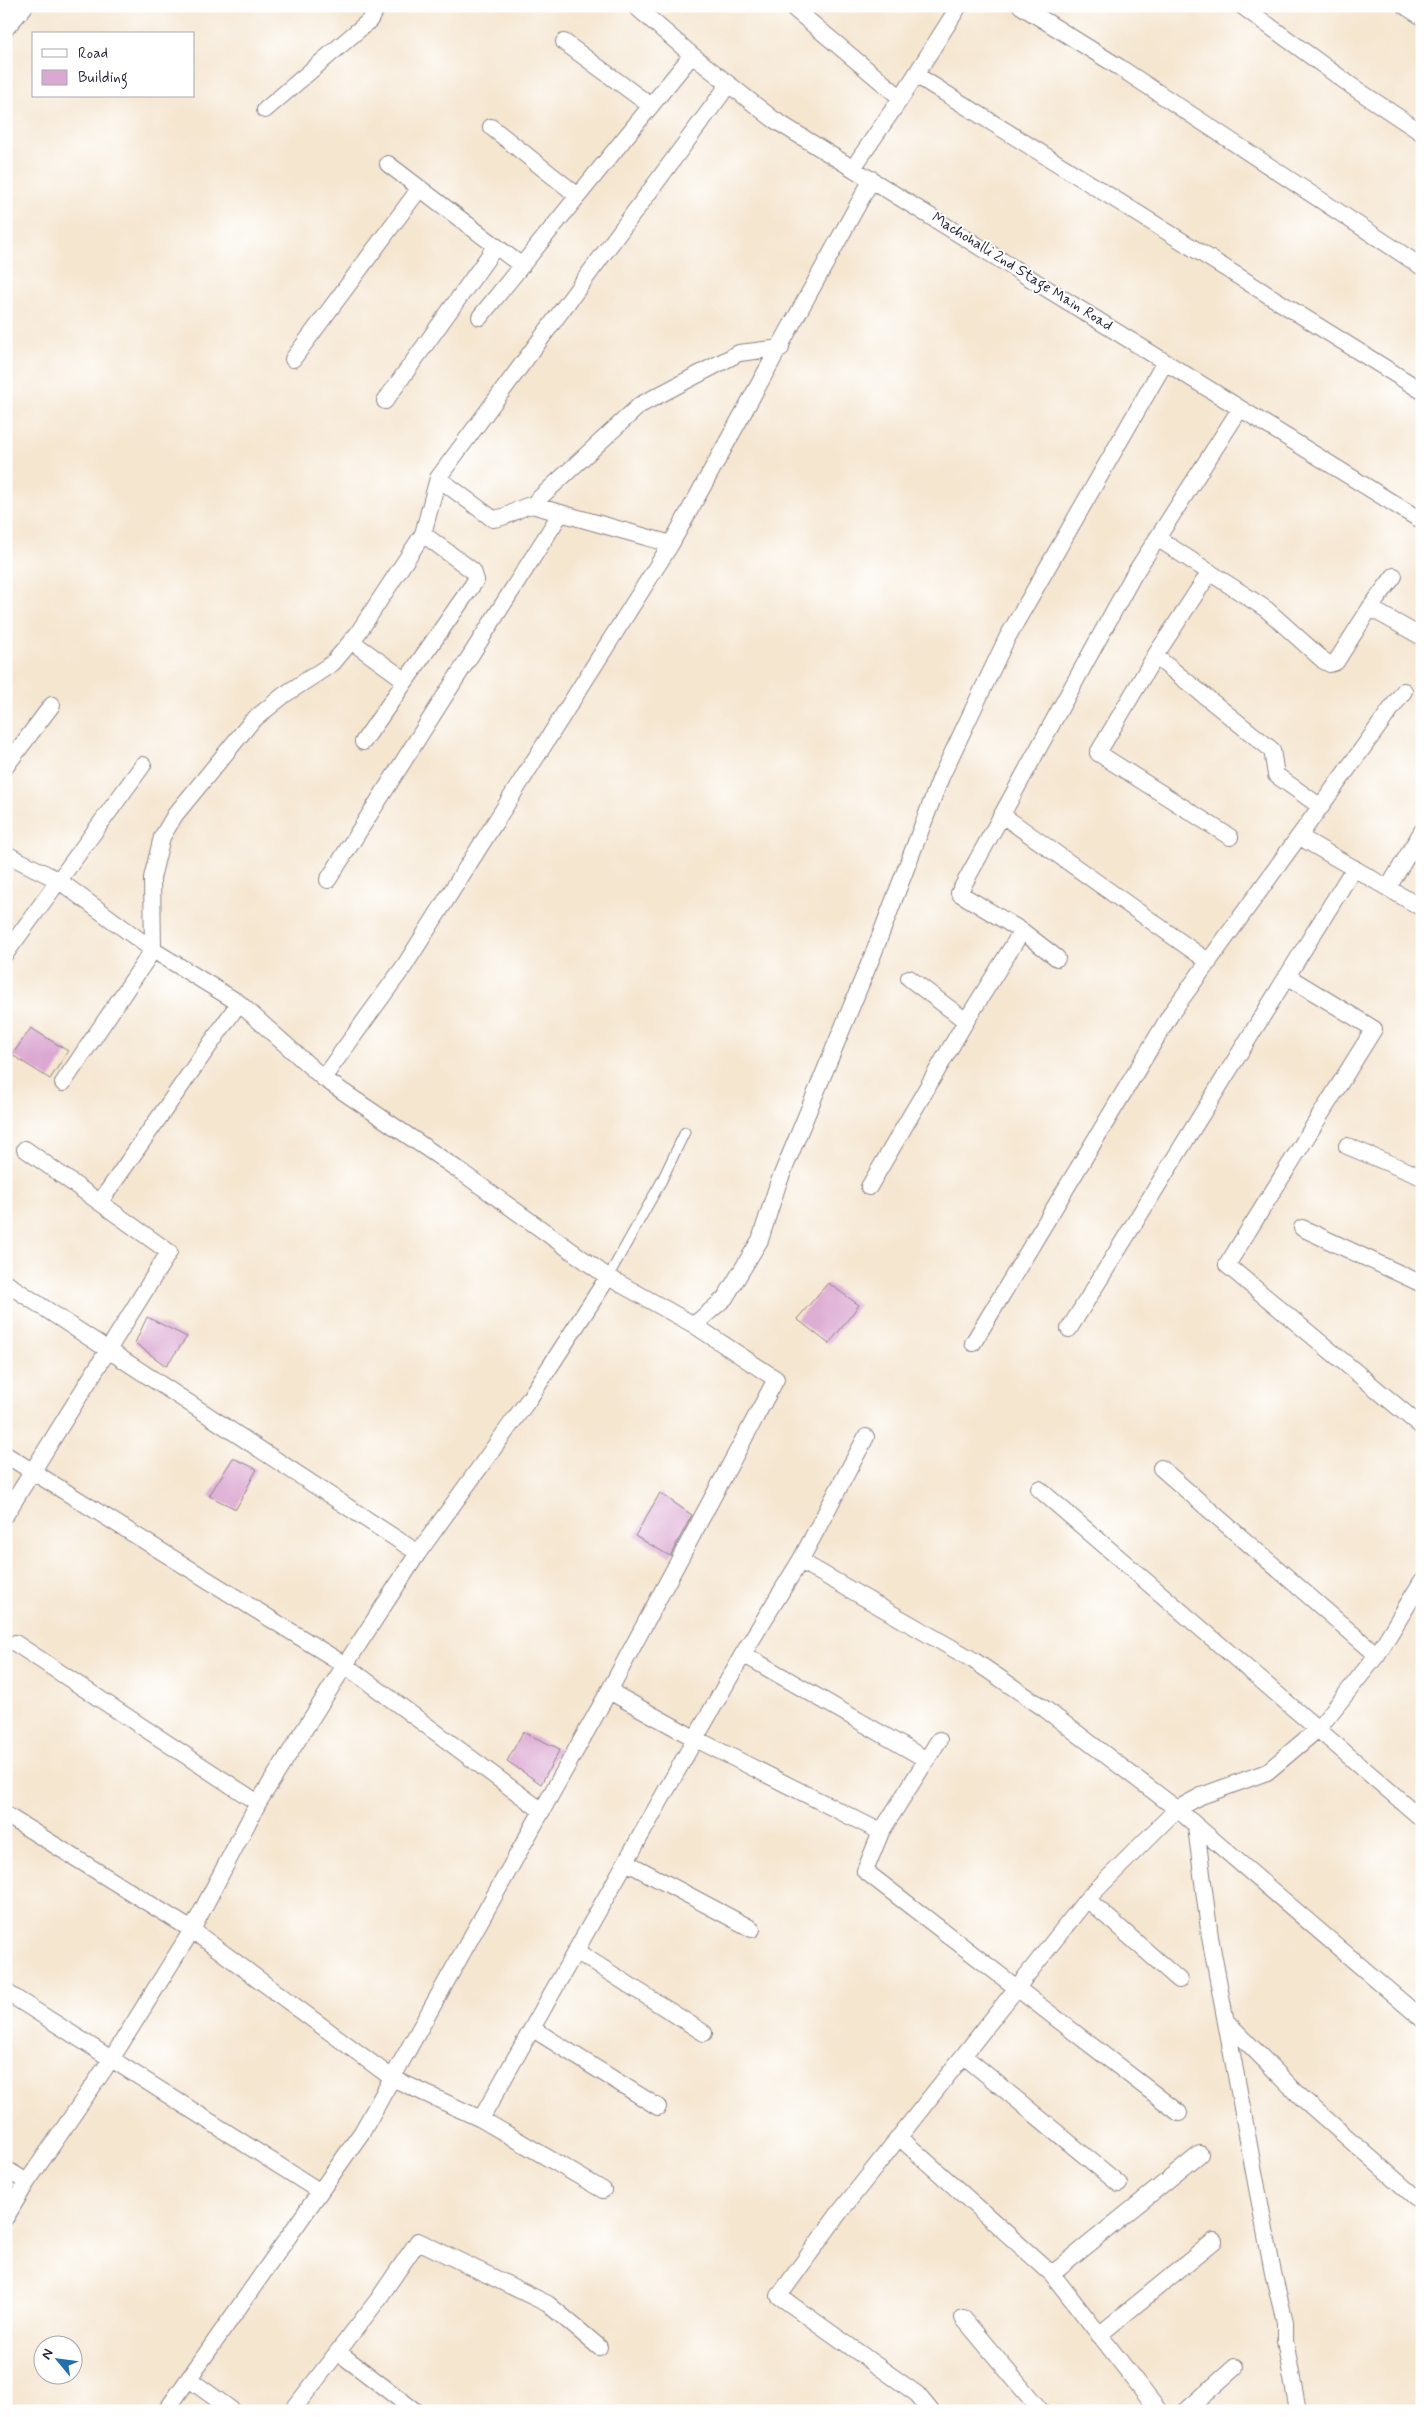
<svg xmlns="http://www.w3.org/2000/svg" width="1428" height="2417" font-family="Mynerve,sans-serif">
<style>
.building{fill:#dba8d2}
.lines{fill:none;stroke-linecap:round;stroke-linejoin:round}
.service-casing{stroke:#8c8486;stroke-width:11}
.minor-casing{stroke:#8c8486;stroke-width:18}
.service{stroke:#fff;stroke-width:9}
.minor{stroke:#fff;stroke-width:16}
.labels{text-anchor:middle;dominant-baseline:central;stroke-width:4;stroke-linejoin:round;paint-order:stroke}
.street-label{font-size:15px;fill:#22223b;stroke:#fff}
</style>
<rect width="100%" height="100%" fill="#fff"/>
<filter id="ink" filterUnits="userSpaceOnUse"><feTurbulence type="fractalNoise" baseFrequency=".02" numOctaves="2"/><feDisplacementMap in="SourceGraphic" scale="10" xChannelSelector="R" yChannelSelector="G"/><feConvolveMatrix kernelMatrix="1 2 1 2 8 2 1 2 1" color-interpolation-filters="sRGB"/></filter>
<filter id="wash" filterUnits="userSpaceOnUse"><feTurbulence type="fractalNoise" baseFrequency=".0096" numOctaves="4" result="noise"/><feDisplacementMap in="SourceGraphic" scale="20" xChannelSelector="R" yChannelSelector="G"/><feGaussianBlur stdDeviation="1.12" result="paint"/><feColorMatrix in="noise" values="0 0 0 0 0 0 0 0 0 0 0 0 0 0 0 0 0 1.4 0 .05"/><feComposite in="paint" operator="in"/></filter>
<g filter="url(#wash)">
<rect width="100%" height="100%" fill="#f5e6d0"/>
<g id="blocks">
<path class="building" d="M31 1028 68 1051 50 1079 12 1055Z
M828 1283 859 1305 829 1344 797 1319Z
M147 1317 187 1337 166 1366 135 1343Z
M233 1458 257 1469 236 1509 209 1496Z
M660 1493 692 1515 670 1556 635 1536Z
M523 1732 560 1749 541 1784 507 1761Z"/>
</g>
</g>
<g filter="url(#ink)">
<use href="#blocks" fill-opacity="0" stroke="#8c8486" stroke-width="1"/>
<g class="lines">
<defs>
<path id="service" d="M608 1277 661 1182 685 1132"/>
<path id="minor" d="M635 6 692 55 773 119 1417 518 1422 519
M791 6 901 98
M1021 6 1119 67 1422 267
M1242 6 1353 87 1422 133
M1405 6 1422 17
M6 28 25 6
M564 42 651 106
M916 75 1422 391
M265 110 369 21 378 6
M491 127 578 196
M388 164 522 266
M853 168 901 98 959 6
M480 317 692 55
M293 359 420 188
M385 401 496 246
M438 478 493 519C512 517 515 508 532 505L671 544
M532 505 640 405 739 353 781 348
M1157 538 1266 609 1324 661 1330 664 1336 662 1370 608 1394 576
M1210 572 1155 656 1098 753 1230 837
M1370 608 1422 637
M351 641 405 680
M1155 656 1272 750 1276 775 1321 807
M363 742 476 580 473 571 423 534
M6 766 52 705
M1002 815 1209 962
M1300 837 1422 908
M6 854 58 880 153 950 239 1003 323 1078 457 1169 608 1277 694 1325 776 1379 609 1691 362 2132 166 2411
M328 880 561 513
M1388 888 1422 831
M6 953 143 765
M1057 958 1022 931 959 893 1133 576 1240 409
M1287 976 1374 1029 1227 1265 1422 1427
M909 978 966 1021
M323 1078 405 965 671 544 872 179
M63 1083 153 950 152 878 162 837 175 815 252 721 284 695 333 663 358 633 423 534 438 478 729 84
M1347 1146 1422 1177
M869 1187 966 1021 1022 931
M100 1202 239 1003
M1302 1228 1422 1284
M6 1283 418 1553
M694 1325 725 1298 760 1240 778 1184 874 952 941 777 1007 638 1165 362
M1069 1329 1354 868
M973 1343 1172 1012 1404 691
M6 1455 345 1665 542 1811
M1161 1468 1377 1655
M1039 1489 1422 1819
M6 1514 169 1252 25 1149
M800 1561 973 1660 1045 1709 1177 1809 1422 2019
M15 1643 258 1803
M743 1654 927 1760
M609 1691 696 1739 881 1832
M939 1740 881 1832 865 1871 1179 2113
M6 1815 192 1930 392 2078 481 2119 603 2190
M1196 1827 1210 1937 1273 2273 1285 2322V2341L1298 2411
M626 1862 752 1929
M1087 1899 1179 1980
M576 1951 704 2033
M6 1992 319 2191
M1226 2021 1302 2098 1422 2203
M533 2029 658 2107
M964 2056 1119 2184
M481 2119 743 1654 800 1561 866 1437
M899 2137 1052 2274 1159 2411
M6 2169 27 2182
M6 2217 27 2182 112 2058 192 1930 258 1803 345 1665 418 1553 529 1399 608 1277
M1052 2274 1200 2154
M963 2318 1041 2411
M1099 2335 1214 2241
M338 2352 415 2411
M189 2379 233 2411
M292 2411 377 2301 418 2241 548 2304 599 2347
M931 2411 917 2394 779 2296 839 2213 1087 1899 1177 1809 1201 1796 1267 1772 1318 1729 1377 1655 1422 1581
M1186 2411 1235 2367"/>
</defs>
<use href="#service" class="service-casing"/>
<use href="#minor" class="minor-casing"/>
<use href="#service" class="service"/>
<use href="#minor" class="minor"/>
</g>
</g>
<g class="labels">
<g class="street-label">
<text transform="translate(1022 272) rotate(32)">Machohalli 2nd Stage Main Road</text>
</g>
</g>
<rect width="1428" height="2417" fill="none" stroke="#fff" stroke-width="25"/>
<rect x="32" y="32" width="162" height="65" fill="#ffffff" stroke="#a7a7b1"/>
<rect x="42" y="49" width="25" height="8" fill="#ffffff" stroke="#a7a7b1"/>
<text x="78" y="58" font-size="15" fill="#22223b">Road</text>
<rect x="42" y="70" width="25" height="15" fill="#dba8d2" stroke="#a7a7b1"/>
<text x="78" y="82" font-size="15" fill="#22223b">Building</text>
<g transform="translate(58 2360) rotate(299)"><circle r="24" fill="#ffffff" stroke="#a7a7b1"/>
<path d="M0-4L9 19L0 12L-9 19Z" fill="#1f6fb2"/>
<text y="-8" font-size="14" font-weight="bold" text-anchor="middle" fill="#22223b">N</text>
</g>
</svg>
